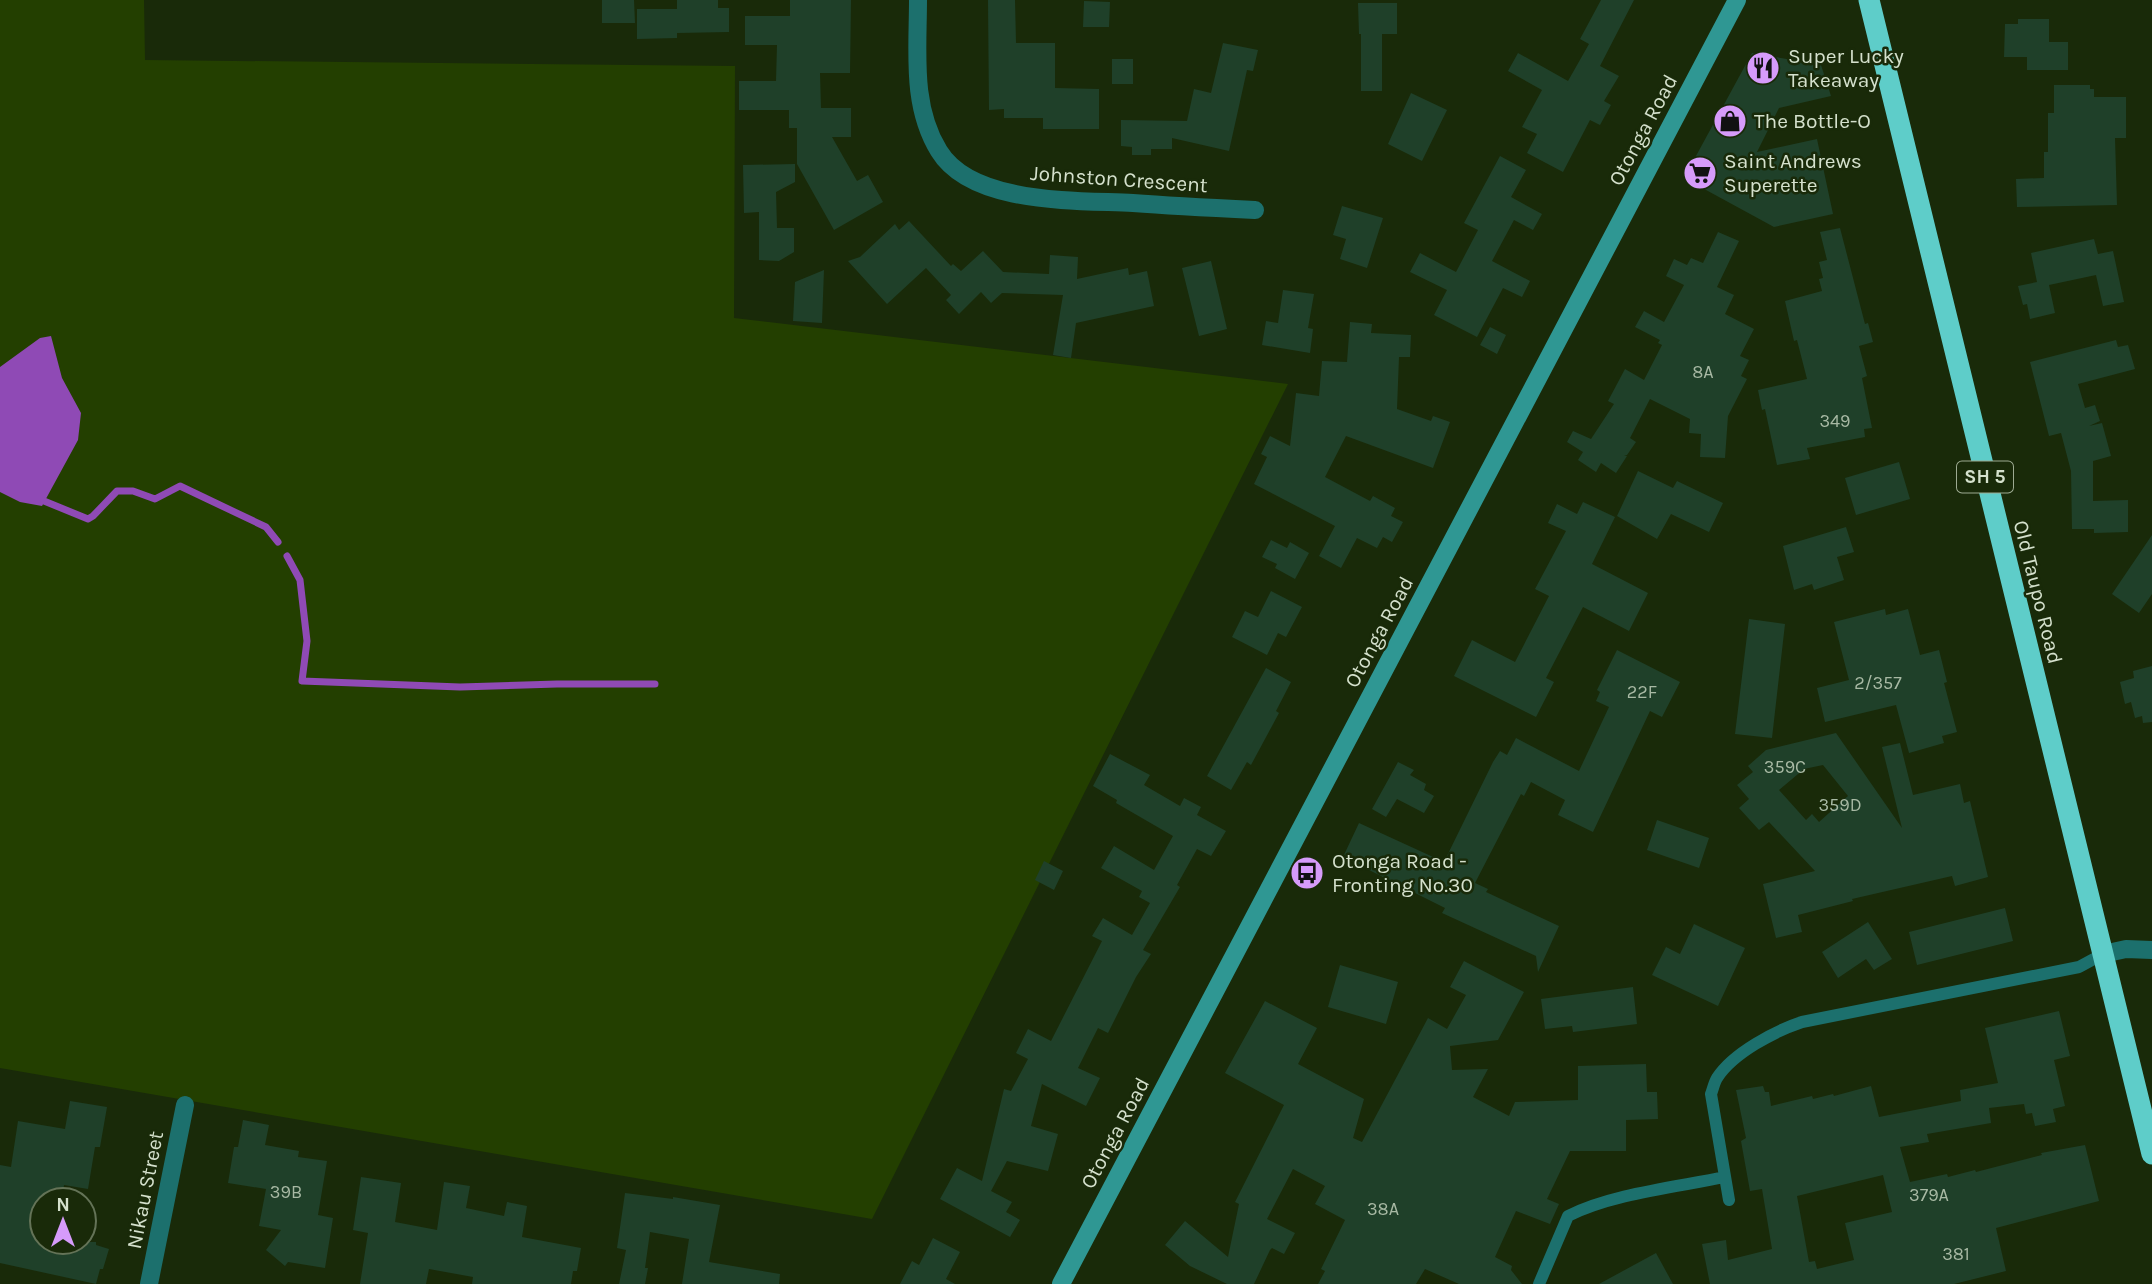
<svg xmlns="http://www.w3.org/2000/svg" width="2152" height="1284" font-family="Karla,sans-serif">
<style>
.green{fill:#233f00}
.water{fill:#8f4ab5}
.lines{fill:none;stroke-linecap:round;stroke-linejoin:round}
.stream{stroke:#8f4ab5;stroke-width:7}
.building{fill:#1f4029;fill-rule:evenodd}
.lane{stroke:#1c706d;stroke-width:12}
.street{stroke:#1c706d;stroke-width:18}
.secondary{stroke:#2f9793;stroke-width:18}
.highway{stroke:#5ecdc9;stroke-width:21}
.labels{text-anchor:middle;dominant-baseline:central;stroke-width:5;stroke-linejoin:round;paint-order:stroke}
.number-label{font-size:18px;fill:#a8b9a4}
.shield{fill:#192a09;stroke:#9daa92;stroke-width:2}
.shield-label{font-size:19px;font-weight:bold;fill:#d5e1cd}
.poi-label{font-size:21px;fill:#d5e1cd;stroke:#192a09;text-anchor:start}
.street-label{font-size:21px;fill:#d5e1cd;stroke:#192a09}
</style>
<rect width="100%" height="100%" fill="#192a09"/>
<path class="green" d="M0 0H144L145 60 735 66 734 318 1288 384 872 1219 0 1068Z"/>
<path class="water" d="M51 336 62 378 81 413 78 440 42 506 20 502 0 492V367L40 338Z"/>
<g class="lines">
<path class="stream" d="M44 501 88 519 93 516 117 491H133L155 499 180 486 266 527 278 542
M287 556 300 580 307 641 302 681 460 687 557 684H655"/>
</g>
<path class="building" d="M602 0H634L635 23H602Z
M677 0H718V8H729V32L677 33V38L637 39V9H677Z
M790 0H851L850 73H820L821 108H851V137H832L857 181 868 175 883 202 834 230 797 164V128H789V110H739V81H776L777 45H745V16H790Z
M988 0H1015L1016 43H1055V88L1099 89V129H1043V118H1004V109L989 110Z
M1601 0H1634L1600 66 1619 76 1604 101 1611 105 1600 125 1590 120 1563 172 1527 153 1537 134 1522 127 1542 90 1508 71 1518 53 1568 81 1589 44 1580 39Z
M1084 1 1110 2 1109 27H1083Z
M1358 3H1397V34H1382V91H1361V34H1359Z
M2018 19H2049V42H2068V70H2027V57H2004L2005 24H2018Z
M1223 43 1258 50 1253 71 1247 70 1229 151 1172 138V149H1151V155H1132V147L1121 146V120L1187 121 1194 89 1211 93Z
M1752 53 1821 65 1831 96 1779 108 1757 152 1817 139 1833 214 1774 227 1684 178Z
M1112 59H1133V84H1112Z
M2054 85H2090V89H2094V97H2126V138H2115L2117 205 2017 207 2016 179 2044 178V152H2048V113H2054Z
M1411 93 1447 110 1422 161 1388 144Z
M1500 156 1526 170 1511 197 1542 214 1533 230 1514 220 1492 261 1530 281 1522 297 1503 288 1477 337 1434 315 1447 290 1410 272 1420 253 1456 272 1478 230 1464 223Z
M795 164V182L776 192 777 228H794V252L779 261 759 260V212L744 213 743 165Z
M1342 206 1383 218 1367 268 1340 259 1346 239 1333 235Z
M909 221 951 266 953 264 961 271 983 251 1003 272 1049 274 1050 255 1078 257 1077 279 1128 268 1129 275 1147 271 1154 306 1076 323 1071 358 1053 355 1063 295 1002 293 991 303 981 292 959 314 946 300 951 295 926 268 887 304 848 261 860 257 895 224 899 230Z
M1840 228 1865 324 1868 323 1873 342 1859 346 1867 376 1862 378 1872 428 1864 429 1865 437 1807 448 1810 459 1777 465 1765 409 1762 410 1758 390 1807 379 1797 340 1794 341 1785 301 1822 291 1819 279 1823 278 1819 262 1827 260 1820 232Z
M1718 232 1739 241 1717 287 1734 295 1725 314 1754 329 1740 356 1749 360 1741 376 1747 379 1728 416 1725 458 1700 457 1701 434 1689 433 1690 419 1650 399 1630 438 1636 442 1627 455H1624L1627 456 1616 473 1601 463 1596 472 1578 460 1583 452 1567 442 1573 431 1591 439 1614 404 1608 401 1625 369 1644 380 1662 345 1658 343 1660 340 1635 327 1644 311 1664 322 1684 285 1666 276 1674 259 1687 265 1691 258 1703 263Z
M2094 239 2098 254 2113 251 2124 302 2103 306 2096 275 2049 285 2055 313 2030 319 2027 304 2023 305 2018 286 2037 282 2031 253Z
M1211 261 1227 329 1199 336 1182 268Z
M824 270 822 323 793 321 795 282Z
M1283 290 1314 294 1308 328 1313 329 1310 353 1262 345 1266 321 1278 323Z
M1350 322 1372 324 1371 333 1411 335 1410 357H1399L1397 409 1431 421 1433 416 1450 422 1433 468 1346 436 1325 477 1370 501 1373 496 1395 508 1391 516 1403 522 1392 542 1383 537 1377 548 1357 538 1341 568 1319 556 1335 526 1254 484 1267 457 1261 454 1270 436 1290 446 1296 393 1319 396 1322 361 1347 362Z
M1490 327 1506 335 1497 354 1480 345Z
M2116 340 2118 347 2128 345 2135 369 2078 384 2085 408 2095 405 2100 421 2089 426 2102 423 2111 456 2093 461V501L2128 500V532L2094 533V529H2072L2071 471 2061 433 2049 436 2030 362Z
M1899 462 1910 499 1856 515 1845 478Z
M1638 471 1673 488 1677 481 1723 503 1709 532 1671 514 1657 539 1617 516Z
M1583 502 1615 517 1592 564 1648 593 1629 631 1583 607 1546 678 1554 682 1536 717 1454 676 1472 640 1515 662 1549 596 1535 589 1566 531 1548 523 1557 504 1577 514Z
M1846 527 1854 552 1837 557 1844 580 1814 590 1812 584 1794 590 1783 546Z
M2152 535V594L2139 613 2112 594Z
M1271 540 1287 548 1290 542 1309 553 1295 579 1275 568 1277 564 1262 557Z
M1271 591 1302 607 1286 637 1278 633 1267 655 1232 637 1245 611 1258 617Z
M1885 609 1886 615 1908 609 1920 655 1939 650 1947 682 1944 683 1957 732 1942 736 1944 743 1909 753 1896 705 1825 722 1817 688 1849 680 1834 622Z
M1749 619 1785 624 1772 738 1735 734Z
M1617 650 1680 682 1662 717 1650 711 1593 832 1558 815 1565 800 1531 782 1524 796 1521 794 1475 883 1488 889 1486 892 1559 926 1538 972 1536 956 1442 913 1445 908 1343 857 1359 823 1444 862 1493 762 1500 751 1507 755 1516 738 1579 771 1609 707 1596 701 1600 692 1597 690Z
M2152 666V722L2143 723 2142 716 2135 718 2131 702 2125 704 2120 682 2134 678 2133 671Z
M1266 668 1291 682 1276 711 1279 713 1251 765 1247 762 1231 790 1207 776Z
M1836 733 1902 828 1882 747 1900 743 1913 795 1960 784 1964 803 1970 801 1988 877 1955 886 1952 876 1852 899 1853 901 1798 915 1802 932 1776 938 1763 884 1815 871 1769 822 1759 830 1739 808 1749 799 1737 785 1753 772 1748 766 1766 750ZM1823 765 1848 796 1819 822 1812 814 1806 820 1779 790 1804 769Z
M1110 754 1150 775 1144 785 1180 806 1184 798 1201 807 1197 815 1226 831 1211 856 1197 849 1177 885 1180 887 1143 950 1151 954 1136 977 1108 1033 1098 1028 1078 1068 1100 1078 1086 1106 1042 1084 1031 1126 1058 1134 1048 1171 1007 1161 991 1191 1012 1202 1006 1212 1020 1220 1010 1237 940 1199 957 1168 982 1181 1004 1089 1011 1091 1028 1059 1016 1053 1028 1029 1051 1041 1102 941 1092 936 1103 918 1132 935 1150 903 1139 897 1142 891 1101 868 1114 846 1154 870 1173 836 1116 803 1117 800 1093 786Z
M1398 762 1414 770 1410 775 1426 784 1424 790 1434 796 1424 813 1397 799 1386 817 1372 809Z
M1657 820 1709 838 1699 868 1647 850Z
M1044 861 1063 871 1054 890 1035 880Z
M2005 908 2013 941 1917 965 1909 932Z
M1868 922 1892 959 1874 970 1866 959 1838 978 1822 952Z
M1694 924 1745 948 1718 1006 1652 975 1666 947 1680 954Z
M1464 961 1524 992 1498 1040 1450 1046 1452 1070 1488 1069 1473 1097 1509 1116 1515 1102 1578 1100V1066L1646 1064 1647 1092H1657L1658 1119 1626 1120V1151H1570L1547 1199 1559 1204 1550 1224 1516 1211 1495 1257 1512 1266 1511 1270 1522 1284H1459L1425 1269 1416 1284H1318L1325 1271 1321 1269 1345 1220 1315 1204 1325 1186 1293 1169 1267 1219 1295 1233 1284 1254 1272 1248 1270 1250 1254 1284H1227L1190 1266 1165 1245 1185 1221 1228 1257 1239 1204 1235 1202 1284 1105 1225 1073 1265 1001 1317 1028 1298 1064 1364 1099 1353 1138 1362 1142 1428 1018 1447 1029 1466 995 1450 987Z
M1340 965 1398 982 1386 1024 1328 1007Z
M1633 987 1637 1024 1573 1032 1572 1026 1545 1029 1541 999Z
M2059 1011 2070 1056 2054 1060 2065 1106 2053 1109 2056 1122 2035 1126 2032 1113 2026 1114 2024 1104 1989 1108 1991 1123 1927 1134 1929 1142 1900 1147 1910 1182 1947 1174 1948 1177 1975 1170 1976 1172 2042 1155 2041 1153 2085 1145 2099 1201 1996 1228 2006 1271 1954 1284H1710L1702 1244 1726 1240 1728 1260 1772 1249 1762 1189 1750 1191 1741 1141 1746 1138 1736 1090 1763 1086 1765 1092H1769L1771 1106 1812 1096 1813 1099 1833 1094 1834 1096 1871 1086 1879 1117 1961 1101 1960 1090 1998 1083 1985 1028ZM1883 1175 1892 1212 1845 1223 1854 1260 1817 1269 1815 1261 1809 1262 1797 1196Z
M70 1101 107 1107 100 1147H95L88 1189 64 1185 62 1200H42V1242H96V1245L109 1249 103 1269H100L96 1284 0 1263V1165L11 1167 18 1121 65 1129Z
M243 1120 269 1125 265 1145 299 1151 298 1157 327 1161 318 1215 333 1218 325 1268 288 1262 285 1266 266 1250 281 1230 259 1226 266 1189 228 1183 234 1147H238Z
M361 1177 401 1183 395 1222 437 1230 444 1182 470 1186 466 1208 504 1216 507 1202 527 1206 522 1237 581 1248 577 1271H573L571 1284H472L473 1277 429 1269 426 1284H360L368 1233 353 1230Z
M625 1193 673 1199V1197L720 1205 709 1262 780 1274 779 1284H682L689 1239 650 1232 645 1268H648L645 1284H619L626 1250 617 1248Z
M933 1238 960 1252 946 1279 955 1284H900L912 1261 919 1265Z
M1656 1253 1673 1284H1599Z"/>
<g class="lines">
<path class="lane" d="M1729 1200 1711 1094C1713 1089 1714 1083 1717 1078 1733 1053 1775 1031 1802 1022L2079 967 2103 954
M1539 1284 1568 1216C1611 1194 1677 1187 1725 1177"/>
<path class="street" d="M918 0C918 51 911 106 939 151 972 205 1077 200 1133 203 1173 206 1214 208 1255 210
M2103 954 2126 949 2152 950
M149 1284 185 1105"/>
<path class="secondary" d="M1061 1284 1737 0"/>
<path class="highway" d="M1869 0 2152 1154"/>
</g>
<defs>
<symbol id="restaurant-disc" viewBox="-11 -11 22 22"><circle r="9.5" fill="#d69bfa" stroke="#192a09"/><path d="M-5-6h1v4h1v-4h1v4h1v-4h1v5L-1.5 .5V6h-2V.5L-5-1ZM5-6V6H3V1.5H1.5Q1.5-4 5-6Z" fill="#111"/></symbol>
<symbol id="shop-disc" viewBox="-11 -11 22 22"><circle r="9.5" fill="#d69bfa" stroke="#192a09"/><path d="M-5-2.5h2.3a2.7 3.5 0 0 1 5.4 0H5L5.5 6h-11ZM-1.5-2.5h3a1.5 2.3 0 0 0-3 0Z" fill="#111"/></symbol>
<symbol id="supermarket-disc" viewBox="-11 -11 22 22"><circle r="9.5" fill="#d69bfa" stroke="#192a09"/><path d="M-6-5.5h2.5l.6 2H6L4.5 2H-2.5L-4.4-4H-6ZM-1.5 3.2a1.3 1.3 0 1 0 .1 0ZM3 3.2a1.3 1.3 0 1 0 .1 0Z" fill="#111"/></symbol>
<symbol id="bus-disc" viewBox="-11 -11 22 22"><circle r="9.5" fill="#d69bfa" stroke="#192a09"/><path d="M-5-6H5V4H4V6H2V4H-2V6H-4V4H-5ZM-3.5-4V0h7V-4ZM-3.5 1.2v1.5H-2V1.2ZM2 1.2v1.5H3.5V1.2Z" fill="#111"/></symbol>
</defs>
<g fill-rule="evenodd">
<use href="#restaurant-disc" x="1744" y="49" width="38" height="38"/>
<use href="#shop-disc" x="1711" y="102" width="38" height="38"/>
<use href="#supermarket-disc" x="1681" y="154" width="38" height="38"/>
<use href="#bus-disc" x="1288" y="854" width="38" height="38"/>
</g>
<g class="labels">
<g class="number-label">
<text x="1703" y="372">8A</text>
<text x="1835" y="421">349</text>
<text x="1878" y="683">2/357</text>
<text x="1642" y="692">22F</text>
<text x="1785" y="767">359C</text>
<text x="1840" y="805">359D</text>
<text x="286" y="1192">39B</text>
<text x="1929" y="1195">379A</text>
<text x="1383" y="1209">38A</text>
<text x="1956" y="1254">381</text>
</g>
<rect class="shield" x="1957" y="461.5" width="56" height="31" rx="5"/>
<g class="shield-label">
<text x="1985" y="477">SH 5</text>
</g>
<g class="poi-label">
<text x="1788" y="56">Super Lucky<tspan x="1788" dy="24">Takeaway</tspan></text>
<text x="1754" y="121">The Bottle-O</text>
<text x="1724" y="161">Saint Andrews<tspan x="1724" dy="24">Superette</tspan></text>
<text x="1332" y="861">Otonga Road -<tspan x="1332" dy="24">Fronting No.30</tspan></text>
</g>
<g class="street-label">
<text transform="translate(1643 130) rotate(-62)">Otonga Road</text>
<text transform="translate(1119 179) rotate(4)">Johnston Crescent</text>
<text transform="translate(2038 592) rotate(76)">Old Taupo Road</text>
<text transform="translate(1379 632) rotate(-62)">Otonga Road</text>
<text transform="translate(1115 1133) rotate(-62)">Otonga Road</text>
<text transform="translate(145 1190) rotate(-79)">Nikau Street</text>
</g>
</g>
<g transform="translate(63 1221)"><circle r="33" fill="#192a09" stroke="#647357" stroke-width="2"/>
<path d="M0-5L12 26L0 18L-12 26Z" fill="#d69bfa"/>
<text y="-10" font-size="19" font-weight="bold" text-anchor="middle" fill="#d5e1cd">N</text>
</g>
</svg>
